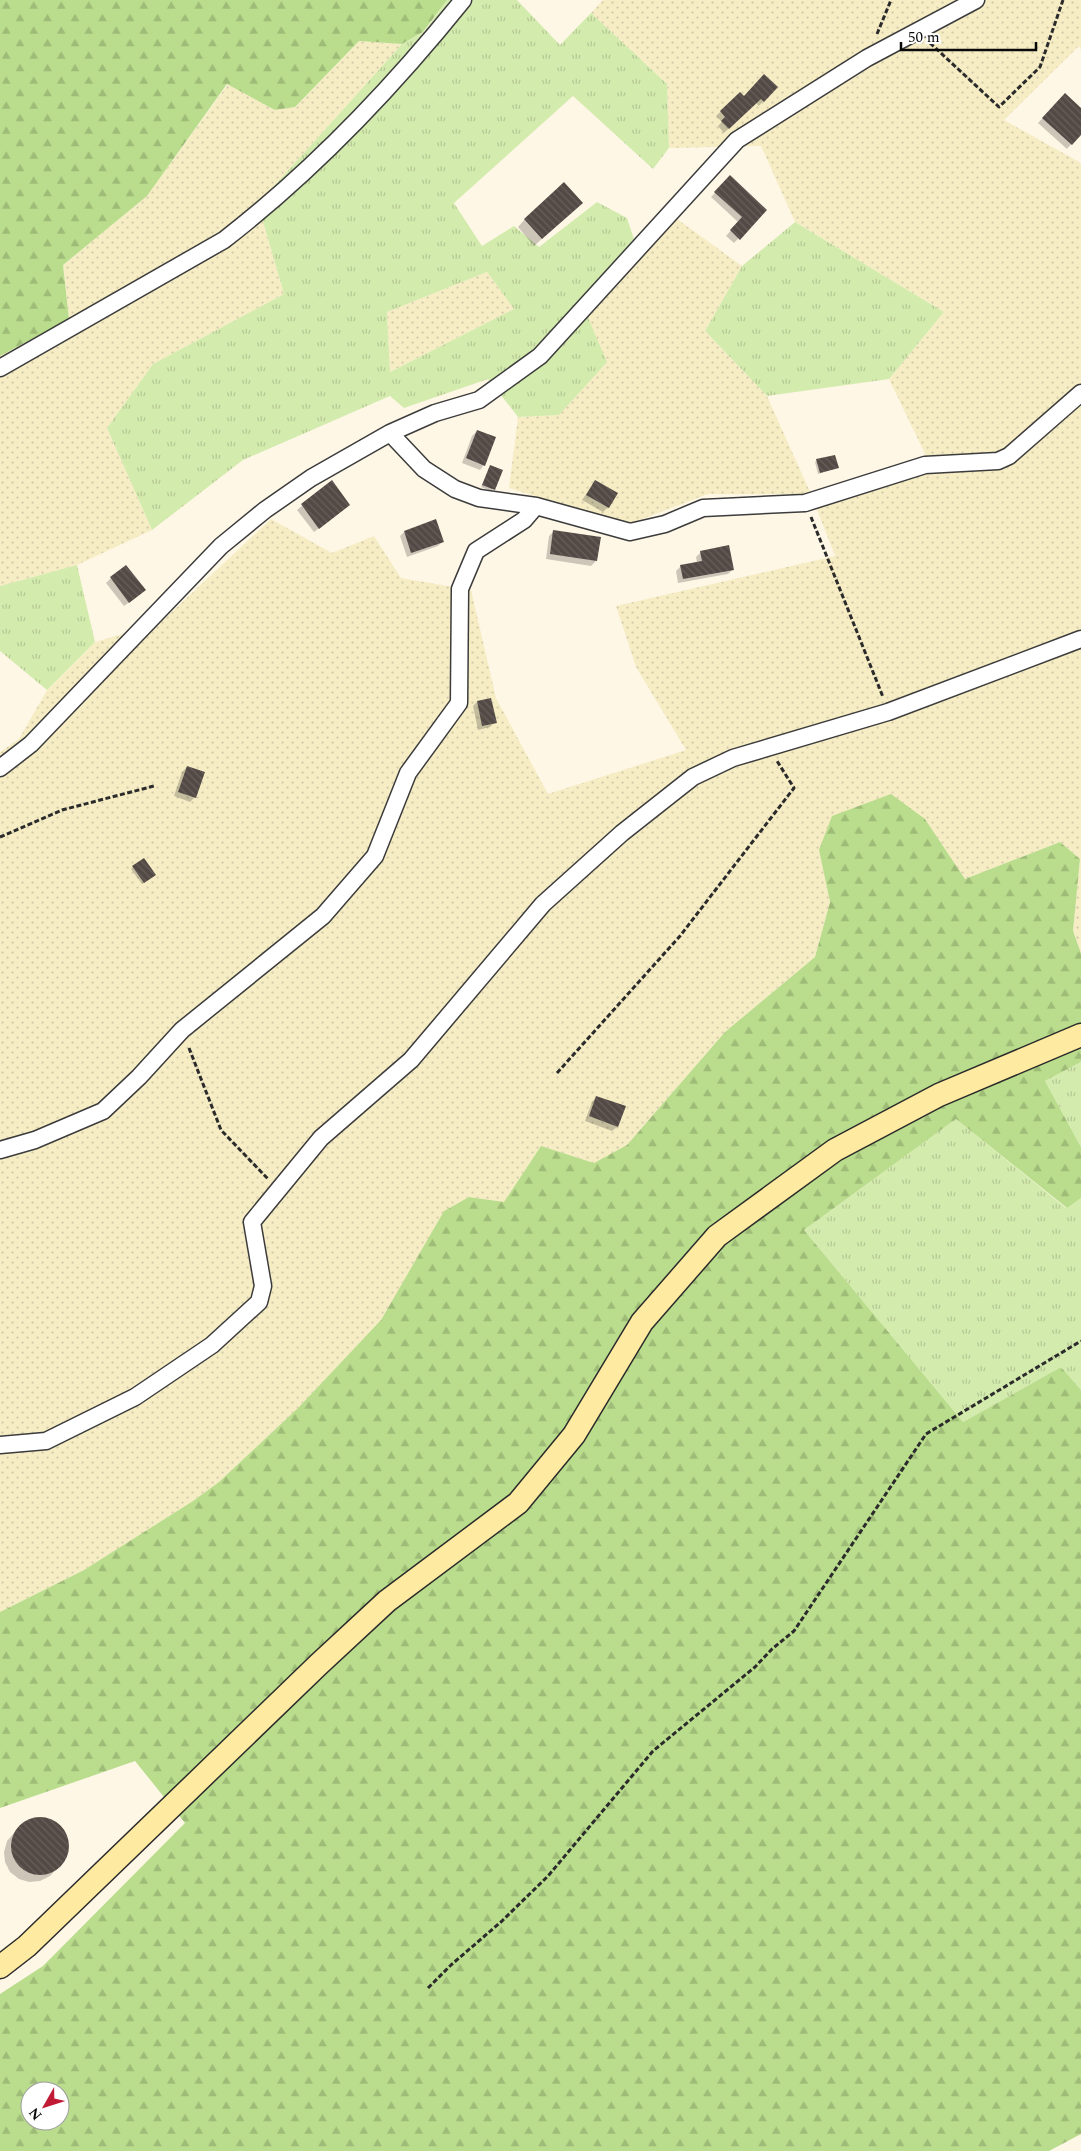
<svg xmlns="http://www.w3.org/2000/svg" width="1081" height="2151" font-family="Spectral,serif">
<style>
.farmland{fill:url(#farmland-dots)}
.grass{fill:url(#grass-tufts);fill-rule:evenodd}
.forest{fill:url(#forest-firs);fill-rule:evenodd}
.shadow{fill:#0003}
.building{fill:url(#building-back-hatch)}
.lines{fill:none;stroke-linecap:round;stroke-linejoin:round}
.street-casing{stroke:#3c3c3c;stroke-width:19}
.secondary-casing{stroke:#2b2b2b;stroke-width:25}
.path{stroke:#2b2b2b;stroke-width:3;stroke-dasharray:5 2.5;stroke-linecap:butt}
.street{stroke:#fff;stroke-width:16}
.secondary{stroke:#ffeaa1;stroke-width:22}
</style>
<defs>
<pattern id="farmland-dots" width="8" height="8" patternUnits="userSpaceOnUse" patternTransform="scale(1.25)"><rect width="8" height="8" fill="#f6edc5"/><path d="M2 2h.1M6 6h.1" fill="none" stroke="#d2caa8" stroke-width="1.8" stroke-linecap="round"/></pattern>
<pattern id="grass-tufts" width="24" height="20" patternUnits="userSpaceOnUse" patternTransform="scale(1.25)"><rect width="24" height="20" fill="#d4ebae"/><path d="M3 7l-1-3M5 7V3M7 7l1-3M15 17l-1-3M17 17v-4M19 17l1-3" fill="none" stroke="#b5c894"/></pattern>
<pattern id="forest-firs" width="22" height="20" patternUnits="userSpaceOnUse" patternTransform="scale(1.25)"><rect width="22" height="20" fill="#b9dd8c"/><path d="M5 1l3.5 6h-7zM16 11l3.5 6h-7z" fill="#9ebc77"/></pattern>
<pattern id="building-back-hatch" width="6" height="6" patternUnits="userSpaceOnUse" patternTransform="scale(1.25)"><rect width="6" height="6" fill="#534945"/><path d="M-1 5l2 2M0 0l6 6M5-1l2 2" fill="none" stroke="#675f5b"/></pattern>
</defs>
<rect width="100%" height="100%" fill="#fff7e6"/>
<path class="farmland" d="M603 0H1081V50L1079 46 1004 120 1081 163V953L1073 931 1080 859 1060 842 965 879 925 819 819 850 830 902 815 957 725 1032 627 1145 594 1163 541 1146 504 1202 469 1197 444 1211 381 1320 298 1408 219 1482 193 1501 84 1570 0 1612V752L19 739 47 690 95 642 160 623 271 519 332 553 374 536 401 578 471 590 496 698 548 794 686 750 636 667 616 606 835 556 811 494H708L627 525 509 488 518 417 559 415 585 313 673 216 742 266 705 331 767 396 811 494 926 456 889 379 944 312 795 222 761 146 669 148 667 84 591 13Z
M359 41 402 44 258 204 284 294 153 364 107 428 152 530 77 565 0 586V356L69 319 63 265 147 196 228 84 275 110 295 107Z
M487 272 514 309 390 372 387 312Z"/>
<path class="grass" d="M447 0H517L560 45 591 13 667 84 669 148 653 169 573 96 454 203 482 246 514 226 539 247 597 202 627 218 639 254 586 313 607 362 559 415 518 417 488 379 404 408 390 396 243 460 152 530 107 428 153 364 284 294 258 204 402 44 424 32ZM487 272 514 309 390 372 387 312Z
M795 222 944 312 889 379 767 396 705 331 742 266Z
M77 565 95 642 47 690 0 651V586Z
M1081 1062V1147L1045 1081Z
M956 1119 1066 1208 1081 1198V1390L1061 1367 963 1422 804 1230Z"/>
<path class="forest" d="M0 0H447L423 32 402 44 359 41 295 107 275 110 227 84 147 196 63 265 69 319 0 356Z
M891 794 925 819 965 879 1060 842 1080 859 1073 931 1081 953V1062L1045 1081 1081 1147V1198L1067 1208 956 1119 804 1230 963 1422 1061 1367 1081 1390V2134L1049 2151H0V1994L43 1966 185 1823 135 1761 0 1808V1612L84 1570 193 1501 219 1482 298 1408 381 1320 444 1211 469 1197 504 1202 541 1146 594 1163 627 1145 725 1032 815 957 830 902 819 850 832 816ZM30 2091H60V2121H30Z"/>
<path class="shadow" d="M764 76 763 101 759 106 755 102 724 133 718 126 722 122 716 116 740 93 744 98Z
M1060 100 1081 110V133L1067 149 1038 123Z
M730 177 766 210 734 243 726 236 738 222 711 197Z
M574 210 534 246 518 227 525 219Z
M477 431 484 465 480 470 462 463 472 436Z
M817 460 837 468 818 474 815 462Z
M491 467 493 489 491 491 481 487Z
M595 481 608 507 603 512 582 500Z
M331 482 344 509 314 532 297 510Z
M554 531 596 561 591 566 546 559 549 536Z
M404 532 442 542 438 546 407 557 400 536Z
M701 552 733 569 728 574 678 583 676 571 681 566 697 563 696 557Z
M111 578 139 595 124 606 106 583Z
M477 702 495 722 490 727 478 730 473 706Z
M187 767 195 797 190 802 174 796 182 772Z
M133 867 153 877 142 884 131 869Z
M596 1097 617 1127 612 1131 585 1121 592 1102Z
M43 1818 53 1821 62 1828 67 1838 68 1849 65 1860 50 1876 40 1881 29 1882 19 1879 10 1872 5 1862 4 1852 7 1841 22 1824 32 1819Z"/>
<path class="building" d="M764 74 778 87 764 102 761 99 729 129 721 121 725 117 720 111 740 92 744 96Z
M1065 93 1081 108V135L1072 145 1042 118Z
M730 175 767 210 740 240 730 230 742 217 714 192Z
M564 182 583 203 542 239 524 219Z
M477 430 496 437 485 466 466 458Z
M835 455 839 468 820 473 816 459Z
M490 465 503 470 495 490 482 485Z
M332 480 350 505 319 529 301 504Z
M595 480 618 493 609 508 586 495Z
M436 519 444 542 411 553 404 531Z
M553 530 601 537 597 561 550 554Z
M729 545 734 570 683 579 680 565 702 561 700 551Z
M126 565 146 590 129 603 110 577Z
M491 698 497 723 482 726 477 701Z
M187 766 205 772 196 798 178 792Z
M144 858 156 875 144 883 132 866Z
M596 1096 626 1106 618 1127 589 1116Z
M11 1846a29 29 0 1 1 58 0a29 29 0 1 1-58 0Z"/>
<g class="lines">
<defs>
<path id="street" d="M0 368 224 240C313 171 393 87 463 0
M390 433 424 469 455 489 479 498 536 506 630 532 665 524 703 508 805 503 925 465 998 461 1009 456 1081 393
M0 768 31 744 221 546 265 510 311 478 390 433 435 413 479 400 540 356 737 140 867 58 976 0
M0 1150 35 1140 103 1111 139 1077 182 1030 323 916 375 856 408 773 459 703 460 589 476 551 524 520 536 506
M0 1445 46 1441 135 1397 212 1345 259 1302 263 1286 252 1222 321 1138 411 1060 543 904 622 833 693 777 733 758 888 712 1081 639"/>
<path id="secondary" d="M0 1967 27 1946 318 1665 387 1601 518 1503 574 1435 642 1322 717 1236 835 1150 939 1095 1081 1035"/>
</defs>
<use href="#street" class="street-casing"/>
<use href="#secondary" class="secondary-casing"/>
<path class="path" d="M877 34 891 0
M930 43 999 107 1040 67 1063 0
M811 517 883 697
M0 837 62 810 154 786
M189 1048 221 1130 268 1179
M557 1073 680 936 794 788 777 761
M428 1988 451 1965 502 1921 548 1876 653 1751 755 1667 772 1649 794 1631 926 1434 1081 1341"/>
<use href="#street" class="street"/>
<use href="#secondary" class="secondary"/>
</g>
<g transform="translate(45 2106) rotate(231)"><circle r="24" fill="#ffffff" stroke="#9d9d9d"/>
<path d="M0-4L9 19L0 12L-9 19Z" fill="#c11a34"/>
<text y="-8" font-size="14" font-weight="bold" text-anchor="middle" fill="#090909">N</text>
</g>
<path d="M901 42v8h135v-8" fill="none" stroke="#090909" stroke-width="2.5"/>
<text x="908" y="42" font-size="15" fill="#090909" stroke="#ffffff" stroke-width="4" paint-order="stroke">50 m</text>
</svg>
